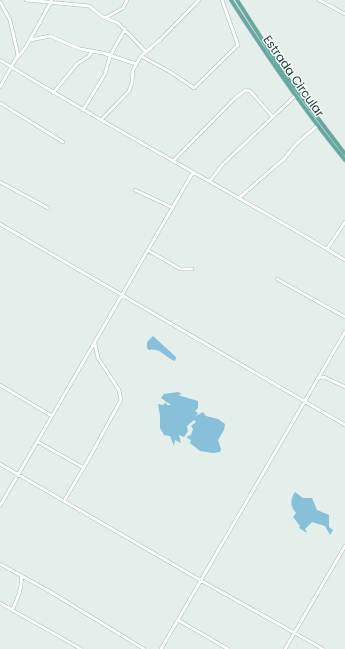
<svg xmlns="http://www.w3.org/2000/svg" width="345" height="649" font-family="Poppins,sans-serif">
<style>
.water{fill:#87c0d8}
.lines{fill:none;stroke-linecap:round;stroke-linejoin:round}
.minor-casing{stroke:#a6b8b4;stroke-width:4}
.major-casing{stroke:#c1cac9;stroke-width:4.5}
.minor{stroke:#fff;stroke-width:3}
.major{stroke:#64a8a0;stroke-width:3.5}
.labels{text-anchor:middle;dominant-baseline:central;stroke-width:3;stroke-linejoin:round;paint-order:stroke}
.street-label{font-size:12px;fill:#21423e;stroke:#f5faf8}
</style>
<rect width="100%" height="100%" fill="#e4efeb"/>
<path class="water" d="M153 336 176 357 175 361C165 358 161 347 149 350L147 348V342Z
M178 392 182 394 178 395 198 401V408L195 411 198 413 196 416 203 412 206 416 218 419 225 424 224 430 218 440 221 449 220 452 213 453 200 451 190 443 191 440 186 437 191 435 193 429 191 426 196 422 194 420 187 426 188 431 184 437 179 435 181 443 175 440 174 446 170 436 164 435 160 428V416L158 404 163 405 166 402 167 405H171L161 398 164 394Z
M295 492 303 498H312L317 510 329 515V527L333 530 330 535 325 526 312 522 305 529 307 533 299 528 300 526 293 517 296 513C290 507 290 499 295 492Z"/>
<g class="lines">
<defs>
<path id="minor" d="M26 0 89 6 103 17 118 23 146 52
M319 0 345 14
M0 2 10 20 18 55 0 87
M107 17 123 8 127 0
M30 40 50 36 80 49 103 53 136 64
M141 56 172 73 194 88 238 45 222 0
M18 57 26 47 52 0
M0 60C113 130 231 191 345 260
M53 93 77 64 89 56 92 51
M0 103 63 142
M83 110 105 74 110 56 125 29
M101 120 129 91 132 83 133 70 141 56 160 40 199 0
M173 161 235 98 246 90 250 91 272 116
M210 181 223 164 295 96
M0 182 48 208
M135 190 173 208
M240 197 285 158 296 144 317 126
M0 224 345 425
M327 249 345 222
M149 251 180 269H192
M277 279 345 317
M318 378 324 377 345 387
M0 385 52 416
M38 442 84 468
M0 464 200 580 323 649
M64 501 87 462 121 400 119 390 98 358 95 344
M0 506 193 172
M0 564 49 591 144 649
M0 603 81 649
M12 610C17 601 23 586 21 576
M178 620 228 649
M161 649 345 332
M285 649 345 546"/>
<path id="major" d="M231 0C267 56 303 109 345 160
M237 0 283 72 345 154"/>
</defs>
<use href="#minor" class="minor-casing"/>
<use href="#major" class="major-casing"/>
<use href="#minor" class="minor"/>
<use href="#major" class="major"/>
</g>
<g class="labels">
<g class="street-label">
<text transform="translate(294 76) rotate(55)">Estrada Circular</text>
</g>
</g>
</svg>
